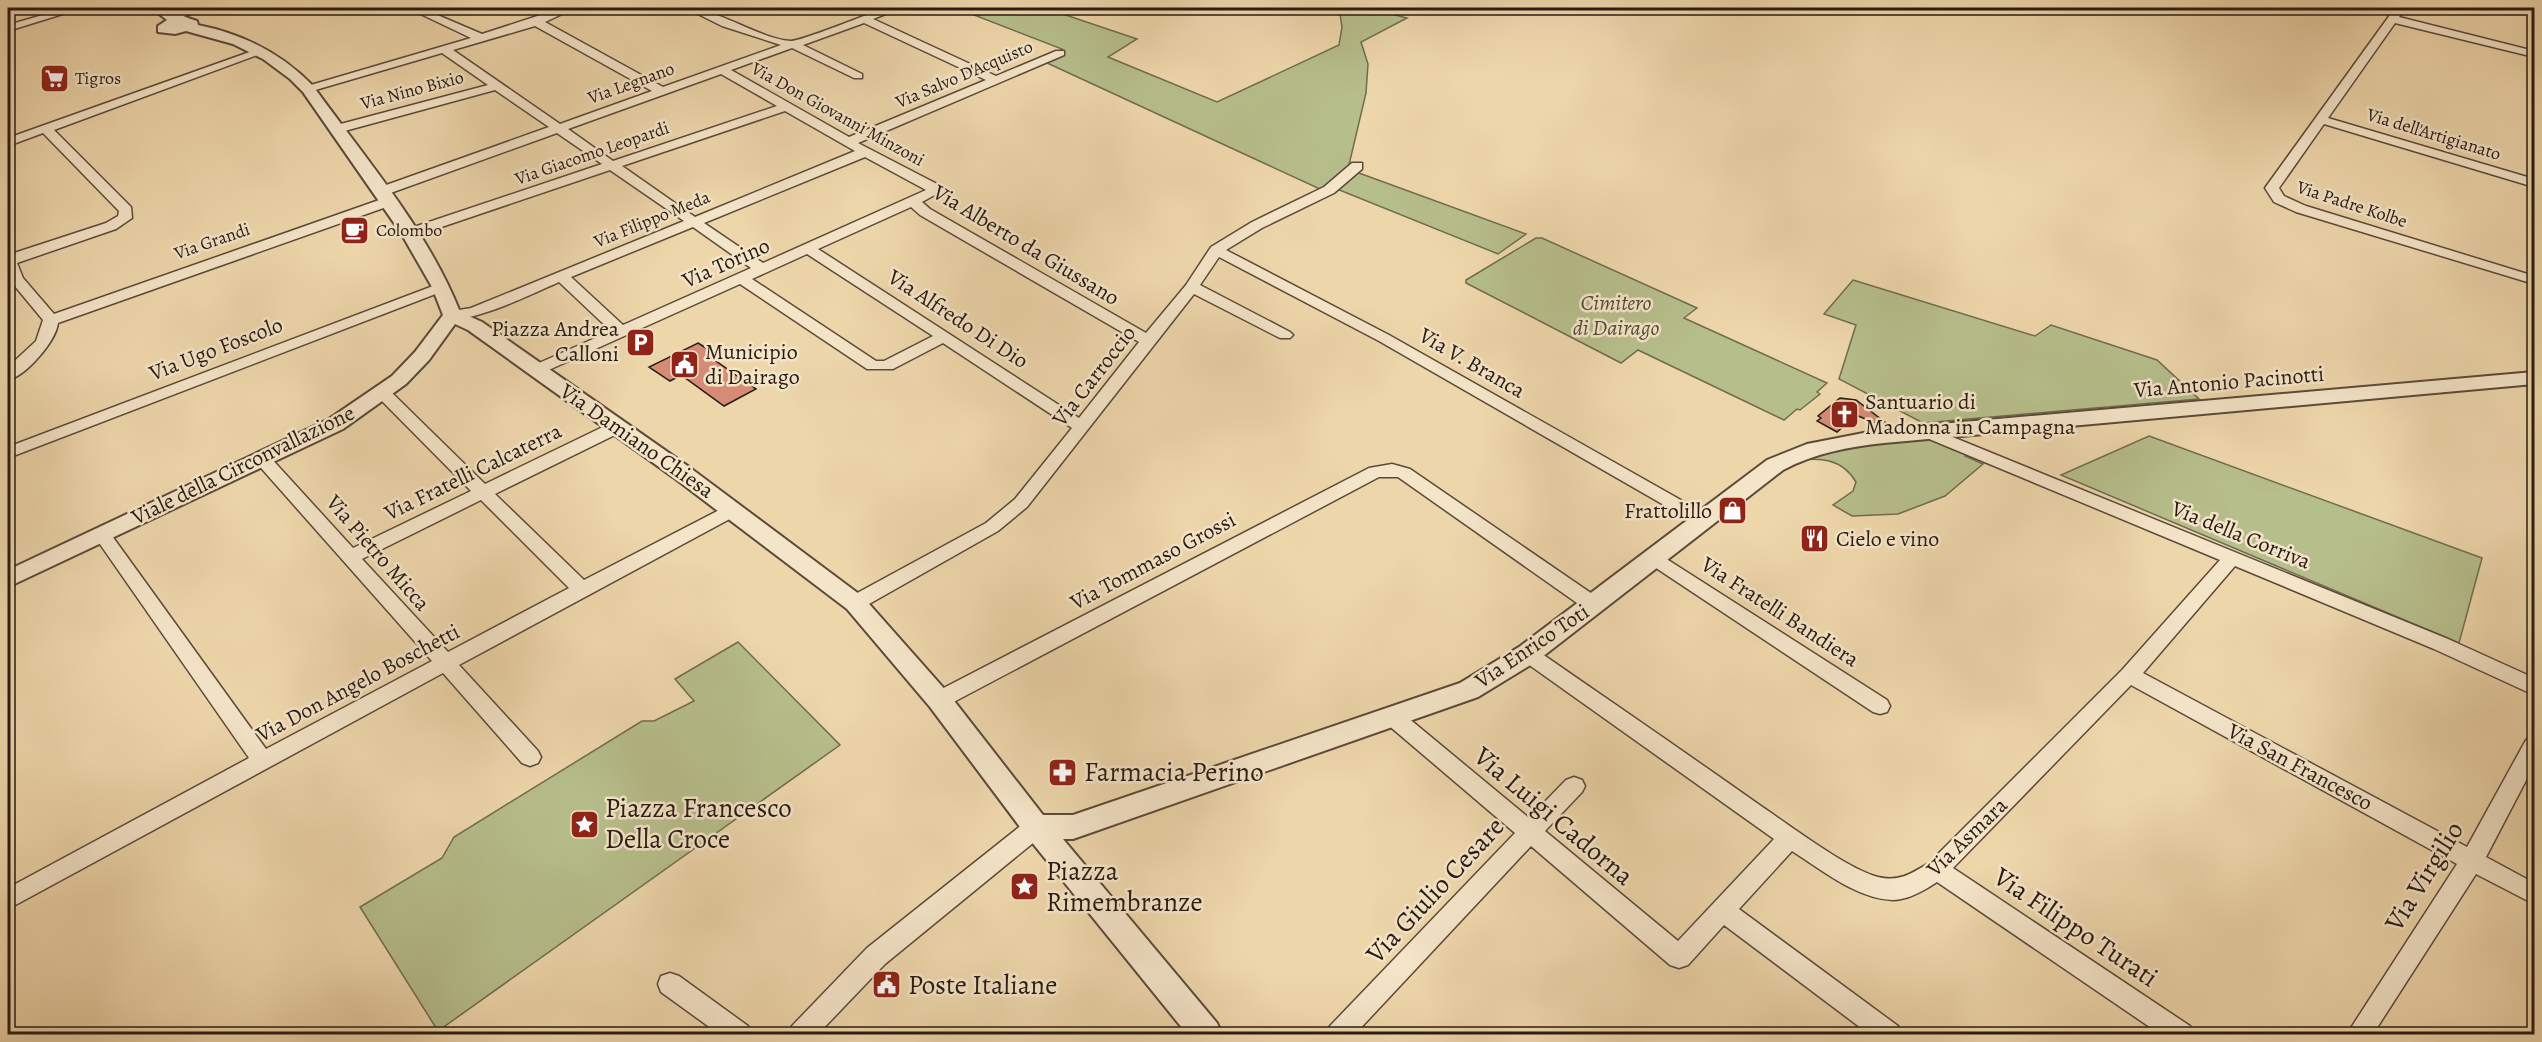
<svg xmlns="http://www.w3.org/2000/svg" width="2542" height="1042" font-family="Alegreya,serif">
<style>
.green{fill:#b6be8b;stroke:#6f6c4f;stroke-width:1.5}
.building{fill:#d68b76;stroke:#281b13;stroke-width:1.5}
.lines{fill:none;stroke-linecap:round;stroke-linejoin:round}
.minor-casing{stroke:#5a4a39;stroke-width:3}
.tertiary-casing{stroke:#5a4a39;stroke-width:4}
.minor{fill:#f4e4c8;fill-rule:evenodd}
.tertiary{fill:#f4e4c8;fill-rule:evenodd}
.labels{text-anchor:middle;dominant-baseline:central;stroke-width:5;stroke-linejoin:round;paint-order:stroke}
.far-street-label{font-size:18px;fill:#281b13;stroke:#f4e4c8}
.far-poi-label{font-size:18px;fill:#281b13;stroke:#f4e4c8;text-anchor:start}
.street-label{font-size:22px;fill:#281b13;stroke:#f4e4c8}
.park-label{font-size:22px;font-style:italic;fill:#534c37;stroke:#f4e4c8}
.poi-label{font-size:22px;fill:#281b13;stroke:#f4e4c8;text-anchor:start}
.near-poi-label{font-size:27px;fill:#281b13;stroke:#f4e4c8;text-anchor:start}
.near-street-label{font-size:27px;fill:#281b13;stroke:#f4e4c8}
</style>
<rect width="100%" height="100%" fill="#eed6ab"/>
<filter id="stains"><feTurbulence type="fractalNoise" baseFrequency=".00333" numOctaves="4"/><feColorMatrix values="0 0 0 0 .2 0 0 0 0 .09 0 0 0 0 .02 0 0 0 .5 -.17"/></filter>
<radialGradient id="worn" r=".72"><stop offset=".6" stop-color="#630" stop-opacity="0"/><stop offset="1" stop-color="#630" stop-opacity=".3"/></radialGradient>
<path class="green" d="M956 8H1045L1137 39 1108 57 1217 102 1339 45 1342 27 1339 8H1368L1407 18 1361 42 1368 64 1366 93 1348 169 1526 234 1498 254 1337 189 1322 190 1045 62 1053 59 1062 49Z
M1536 238H1542L1697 308 1684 318 1827 383 1817 392 1820 394 1800 410 1797 409 1784 420 1638 350 1621 363 1466 283V280Z
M1853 280 2035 336 2051 325 2157 360 2199 399 1923 423 1839 379 1856 325 1824 314Z
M2149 436 2482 558 2459 643 2061 475Z
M1930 438 1968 452 1965 456 1983 464 1945 496 1898 514 1852 516 1833 505 1853 491 1856 482C1842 458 1819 457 1794 461L1835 448Z
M738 642 840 745 438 1031 360 907 442 858 454 837 642 721H654L694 701 675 679Z"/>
<path class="building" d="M698 343 722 358 716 361 756 389 724 406 681 375 670 381 649 367Z
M1840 398 1856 400 1886 423 1884 427 1856 415 1837 432 1817 421 1821 418 1818 416Z"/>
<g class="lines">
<defs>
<path id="minor" d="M67 8H82L8 31V25Z
M192 8H206L174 20 169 17Z
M408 8H421L482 34 562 8H575L545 22 663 87 781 45 722 26 686 8C717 8 759 39 791 41 802 41 870 13 886 8H900L873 19 996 76 1056 51H1064V55L858 143 937 184 940 192 922 202 930 209 1146 333 1186 285 1211 247 1252 222 1324 187 1352 163H1362V169L1334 193 1262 228 1226 250 1389 335 1709 516 1712 520 1703 526 1697 524 1379 341 1219 257 1200 285 1290 332 1293 335 1290 338H1280L1194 294 1027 507 998 531 862 608H848L845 603 848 598 986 523 1015 499 1072 428 943 343 893 369H867L740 284 542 373H530L528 370 530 367 611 331 559 282C540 290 459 331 444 315L447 312 471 308 684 221 610 170 415 236H405V230L602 164 557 133 385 195H375V189L549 127 495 90 341 132H333V126L488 85 442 53 312 91H304V87L471 38ZM864 23 986 80 849 137 731 70 792 48 854 78H862V74L803 45ZM535 26 652 91 560 124 453 50ZM721 74 777 106 613 161 568 129ZM785 111 855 151 695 217 622 166ZM865 157 926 190 763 263 704 223ZM911 207 920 215 1139 342 1079 418 818 249ZM693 227 751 268 623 325 571 277ZM807 254 933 336 884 361H876L752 279Z
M2395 8H2405L2399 17 2534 51V57L2395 23 2328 118 2534 179V187L2324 124 2279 188 2284 196 2306 206 2534 276V284L2296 212 2274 202 2265 188Z
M258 49 268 51 54 130 131 207 132 218 116 229 17 263 23 278 54 314 382 199H392V205L58 323C56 341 26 376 8 380V367L36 341 43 320 9 279 8 255 106 223 118 216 119 211 43 133 8 146V138Z
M441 283 446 284 448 287 446 290 8 458V447Z
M383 388 389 390 485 484 611 423H623L625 427 623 431 495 494 584 580 727 506 733 504 742 510 739 514 459 665 538 751 541 757 538 763 530 766 522 763 443 673 8 909V888L249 758 95 537 92 533 95 529H107L266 749 432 661 254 460 257 456H269L353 548 471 491 377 396 375 393ZM481 500 569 588 448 652 362 559Z
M1928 427 2448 639 2534 678V695L2434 649 2235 566 2143 673 2467 847 2526 740 2534 738V765L2486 857 2534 883V904L2476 874 2373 1034H2347L2457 864 2131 685 1953 868 2190 1026 2193 1034H2160L1937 882C1925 890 1908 900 1893 900 1857 899 1822 870 1792 851L1739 909 1898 1026 1902 1034H1869L1724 925 1688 965 1679 968 1670 965 1531 846 1355 1034H1327L1330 1026 1515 833 1387 724 1384 718 1387 712 1394 710 1401 712 1529 818 1566 780 1574 777 1582 780 1585 786 1582 792 1545 831 1678 941 1774 839 1521 659 1518 654 1521 649 1528 647 1535 649C1610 701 1686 753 1761 806 1789 825 1847 869 1878 877 1899 882 1911 874 1929 863L2122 670 2220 560 1922 436 1920 432 1922 428Z
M1392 464 1410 469 1601 600 1604 605 1601 610H1587L1398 477H1379L946 706 939 708 932 706 929 700 932 694 1369 468Z
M1654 551 1887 700 1890 706 1887 712 1880 714 1873 712 1647 562 1645 557 1647 552Z
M1036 818 1044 820 1047 827 1044 834 885 964 818 1034H789L792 1026 867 948 1028 820Z
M670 973 679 976 748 1026 751 1034H719L661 992 658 984 661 976Z"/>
<path id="tertiary" d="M151 8C168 8 180 16 197 21L198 25C243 34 281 53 313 86 365 158 427 229 460 312L482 322 689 467 863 597 948 693 1043 815H1073L1460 683 1519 647 1767 460 1807 444 1884 429 2534 372V384L1884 443C1848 447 1815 453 1783 470L1537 661 1478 697 1073 839H1063L1217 1023 1222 1034H1187L1026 835 930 707 847 609 673 477 468 330 455 324 429 360 406 384 343 429 8 587V570L329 419 392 376 415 352 443 315 432 287 401 233 303 92 290 79 263 59 233 44 186 31 175 34 158 32V26L167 20Z"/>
</defs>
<use href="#minor" class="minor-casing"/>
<use href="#tertiary" class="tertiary-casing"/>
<use href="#minor" class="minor"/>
<use href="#tertiary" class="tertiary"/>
</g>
<defs>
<symbol id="supermarket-square" viewBox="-11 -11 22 22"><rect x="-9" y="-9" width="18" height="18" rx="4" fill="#8f2418" stroke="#f4e4c8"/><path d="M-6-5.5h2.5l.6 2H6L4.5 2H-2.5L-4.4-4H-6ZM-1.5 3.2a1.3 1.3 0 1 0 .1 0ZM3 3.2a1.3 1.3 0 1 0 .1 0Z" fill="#fff"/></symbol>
<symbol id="cafe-square" viewBox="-11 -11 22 22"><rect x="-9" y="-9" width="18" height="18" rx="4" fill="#8f2418" stroke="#f4e4c8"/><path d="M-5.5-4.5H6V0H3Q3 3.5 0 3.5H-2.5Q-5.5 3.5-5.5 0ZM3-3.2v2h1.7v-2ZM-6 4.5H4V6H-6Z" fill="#fff"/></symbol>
<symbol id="parking-square" viewBox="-11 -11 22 22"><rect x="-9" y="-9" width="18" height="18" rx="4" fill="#8f2418" stroke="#f4e4c8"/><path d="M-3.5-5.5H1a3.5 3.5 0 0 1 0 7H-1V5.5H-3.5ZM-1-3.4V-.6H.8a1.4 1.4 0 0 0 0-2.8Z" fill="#fff"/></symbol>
<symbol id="civic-square" viewBox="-11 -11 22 22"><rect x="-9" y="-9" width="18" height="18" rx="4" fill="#8f2418" stroke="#f4e4c8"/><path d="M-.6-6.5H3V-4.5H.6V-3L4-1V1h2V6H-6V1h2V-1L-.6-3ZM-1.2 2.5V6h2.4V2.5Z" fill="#fff"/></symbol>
<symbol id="church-square" viewBox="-11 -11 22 22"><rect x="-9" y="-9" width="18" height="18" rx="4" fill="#8f2418" stroke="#f4e4c8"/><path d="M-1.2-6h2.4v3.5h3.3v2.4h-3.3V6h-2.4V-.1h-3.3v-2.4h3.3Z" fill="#fff"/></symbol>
<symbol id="shop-square" viewBox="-11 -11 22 22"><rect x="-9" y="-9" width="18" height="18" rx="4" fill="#8f2418" stroke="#f4e4c8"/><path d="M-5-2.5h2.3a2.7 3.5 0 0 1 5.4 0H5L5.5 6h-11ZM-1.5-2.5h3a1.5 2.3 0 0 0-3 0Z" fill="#fff"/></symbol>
<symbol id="restaurant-square" viewBox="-11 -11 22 22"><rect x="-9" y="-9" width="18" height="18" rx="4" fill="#8f2418" stroke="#f4e4c8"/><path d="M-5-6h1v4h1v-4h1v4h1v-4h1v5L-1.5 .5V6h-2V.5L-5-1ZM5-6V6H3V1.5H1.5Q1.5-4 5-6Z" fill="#fff"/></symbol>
<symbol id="pharmacy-square" viewBox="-11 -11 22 22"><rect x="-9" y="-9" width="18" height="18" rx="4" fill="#8f2418" stroke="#f4e4c8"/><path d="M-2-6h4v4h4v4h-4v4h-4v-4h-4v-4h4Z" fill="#fff"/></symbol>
<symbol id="sight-square" viewBox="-11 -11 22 22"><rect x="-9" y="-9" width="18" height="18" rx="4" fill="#8f2418" stroke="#f4e4c8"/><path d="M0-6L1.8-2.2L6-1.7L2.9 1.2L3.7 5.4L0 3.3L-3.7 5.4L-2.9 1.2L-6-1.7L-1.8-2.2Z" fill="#fff"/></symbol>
</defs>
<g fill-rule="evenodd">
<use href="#supermarket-square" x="38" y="62" width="33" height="33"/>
<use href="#cafe-square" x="338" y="214" width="33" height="33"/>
<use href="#parking-square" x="624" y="326" width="33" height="33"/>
<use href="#civic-square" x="668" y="348" width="33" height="33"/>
<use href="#church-square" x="1828" y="398" width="33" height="33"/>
<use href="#shop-square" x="1716" y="494" width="33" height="33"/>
<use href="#restaurant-square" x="1798" y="522" width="33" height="33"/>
<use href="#pharmacy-square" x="1046" y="756" width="33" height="33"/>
<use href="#sight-square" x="568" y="808" width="33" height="33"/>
<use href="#sight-square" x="1008" y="870" width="33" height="33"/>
<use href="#civic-square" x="870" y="968" width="33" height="33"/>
</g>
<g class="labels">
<g class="far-street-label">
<text transform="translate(964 74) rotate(-23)">Via Salvo D'Acquisto</text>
<text transform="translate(631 83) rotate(-20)">Via Legnano</text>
<text transform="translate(412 90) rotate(-15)">Via Nino Bixio</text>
<text transform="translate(838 114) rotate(29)">Via Don Giovanni Minzoni</text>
<text transform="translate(2434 134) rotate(17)">Via dell'Artigianato</text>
<text transform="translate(592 153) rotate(-19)">Via Giacomo Leopardi</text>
<text transform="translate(2352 204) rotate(18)">Via Padre Kolbe</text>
<text transform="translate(652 219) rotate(-22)">Via Filippo Meda</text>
<text transform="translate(212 241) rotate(-19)">Via Grandi</text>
</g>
<g class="far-poi-label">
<text x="75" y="78">Tigros</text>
<text x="376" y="230">Colombo</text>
</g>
<g class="street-label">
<text transform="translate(1026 245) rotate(31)">Via Alberto da Giussano</text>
<text transform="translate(726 263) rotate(-24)">Via Torino</text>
<text transform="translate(958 319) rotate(33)">Via Alfredo Di Dio</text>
<text transform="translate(216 349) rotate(-21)">Via Ugo Foscolo</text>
<text transform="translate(1472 363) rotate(30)">Via V. Branca</text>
<text transform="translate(1094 376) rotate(-52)">Via Carroccio</text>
<text transform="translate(2229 382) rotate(-5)">Via Antonio Pacinotti</text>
<text transform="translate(637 441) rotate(35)">Via Damiano Chiesa</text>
<text transform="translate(243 465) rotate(-26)">Viale della Circonvallazione</text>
<text transform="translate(473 472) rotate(-26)">Via Fratelli Calcaterra</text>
<text transform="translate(2241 535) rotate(22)">Via della Corriva</text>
<text transform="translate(378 553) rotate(49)">Via Pietro Micca</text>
<text transform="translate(1153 561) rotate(-28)">Via Tommaso Grossi</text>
<text transform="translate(1780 612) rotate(33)">Via Fratelli Bandiera</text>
<text transform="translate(1532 646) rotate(-34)">Via Enrico Toti</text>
<text transform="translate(358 683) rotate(-28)">Via Don Angelo Boschetti</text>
<text transform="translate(2300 767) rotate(28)">Via San Francesco</text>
<text transform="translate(1967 837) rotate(-44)">Via Asmara</text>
</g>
<g class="park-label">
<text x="1616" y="303">Cimitero<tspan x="1616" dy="25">di Dairago</tspan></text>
</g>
<g class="poi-label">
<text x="619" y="329" text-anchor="end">Piazza Andrea<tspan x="619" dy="25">Calloni</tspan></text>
<text x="705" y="352">Municipio<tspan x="705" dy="25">di Dairago</tspan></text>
<text x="1865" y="402">Santuario di<tspan x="1865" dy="25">Madonna in Campagna</tspan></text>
<text x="1712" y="511" text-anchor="end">Frattolillo</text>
<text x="1836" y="539">Cielo e vino</text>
</g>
<g class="near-poi-label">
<text x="1084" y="772">Farmacia Perino</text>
<text x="605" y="808">Piazza Francesco<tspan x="605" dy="31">Della Croce</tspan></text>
<text x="1046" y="871">Piazza<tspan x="1046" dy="31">Rimembranze</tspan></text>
<text x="908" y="985">Poste Italiane</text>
</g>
<g class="near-street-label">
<text transform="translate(1554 816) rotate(40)">Via Luigi Cadorna</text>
<text transform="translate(2424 876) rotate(-58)">Via Virgilio</text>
<text transform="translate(1435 890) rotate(-47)">Via Giulio Cesare</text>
<text transform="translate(2076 927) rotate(34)">Via Filippo Turati</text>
</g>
</g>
<rect width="2542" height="1042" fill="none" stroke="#eed6ab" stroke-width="30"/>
<rect x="9" y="9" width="2524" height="1024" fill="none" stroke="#281b13" stroke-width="3"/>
<rect x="15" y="15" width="2512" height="1012" fill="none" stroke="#281b13" stroke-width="1.5"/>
<rect width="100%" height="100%" filter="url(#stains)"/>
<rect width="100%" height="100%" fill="url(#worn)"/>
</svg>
